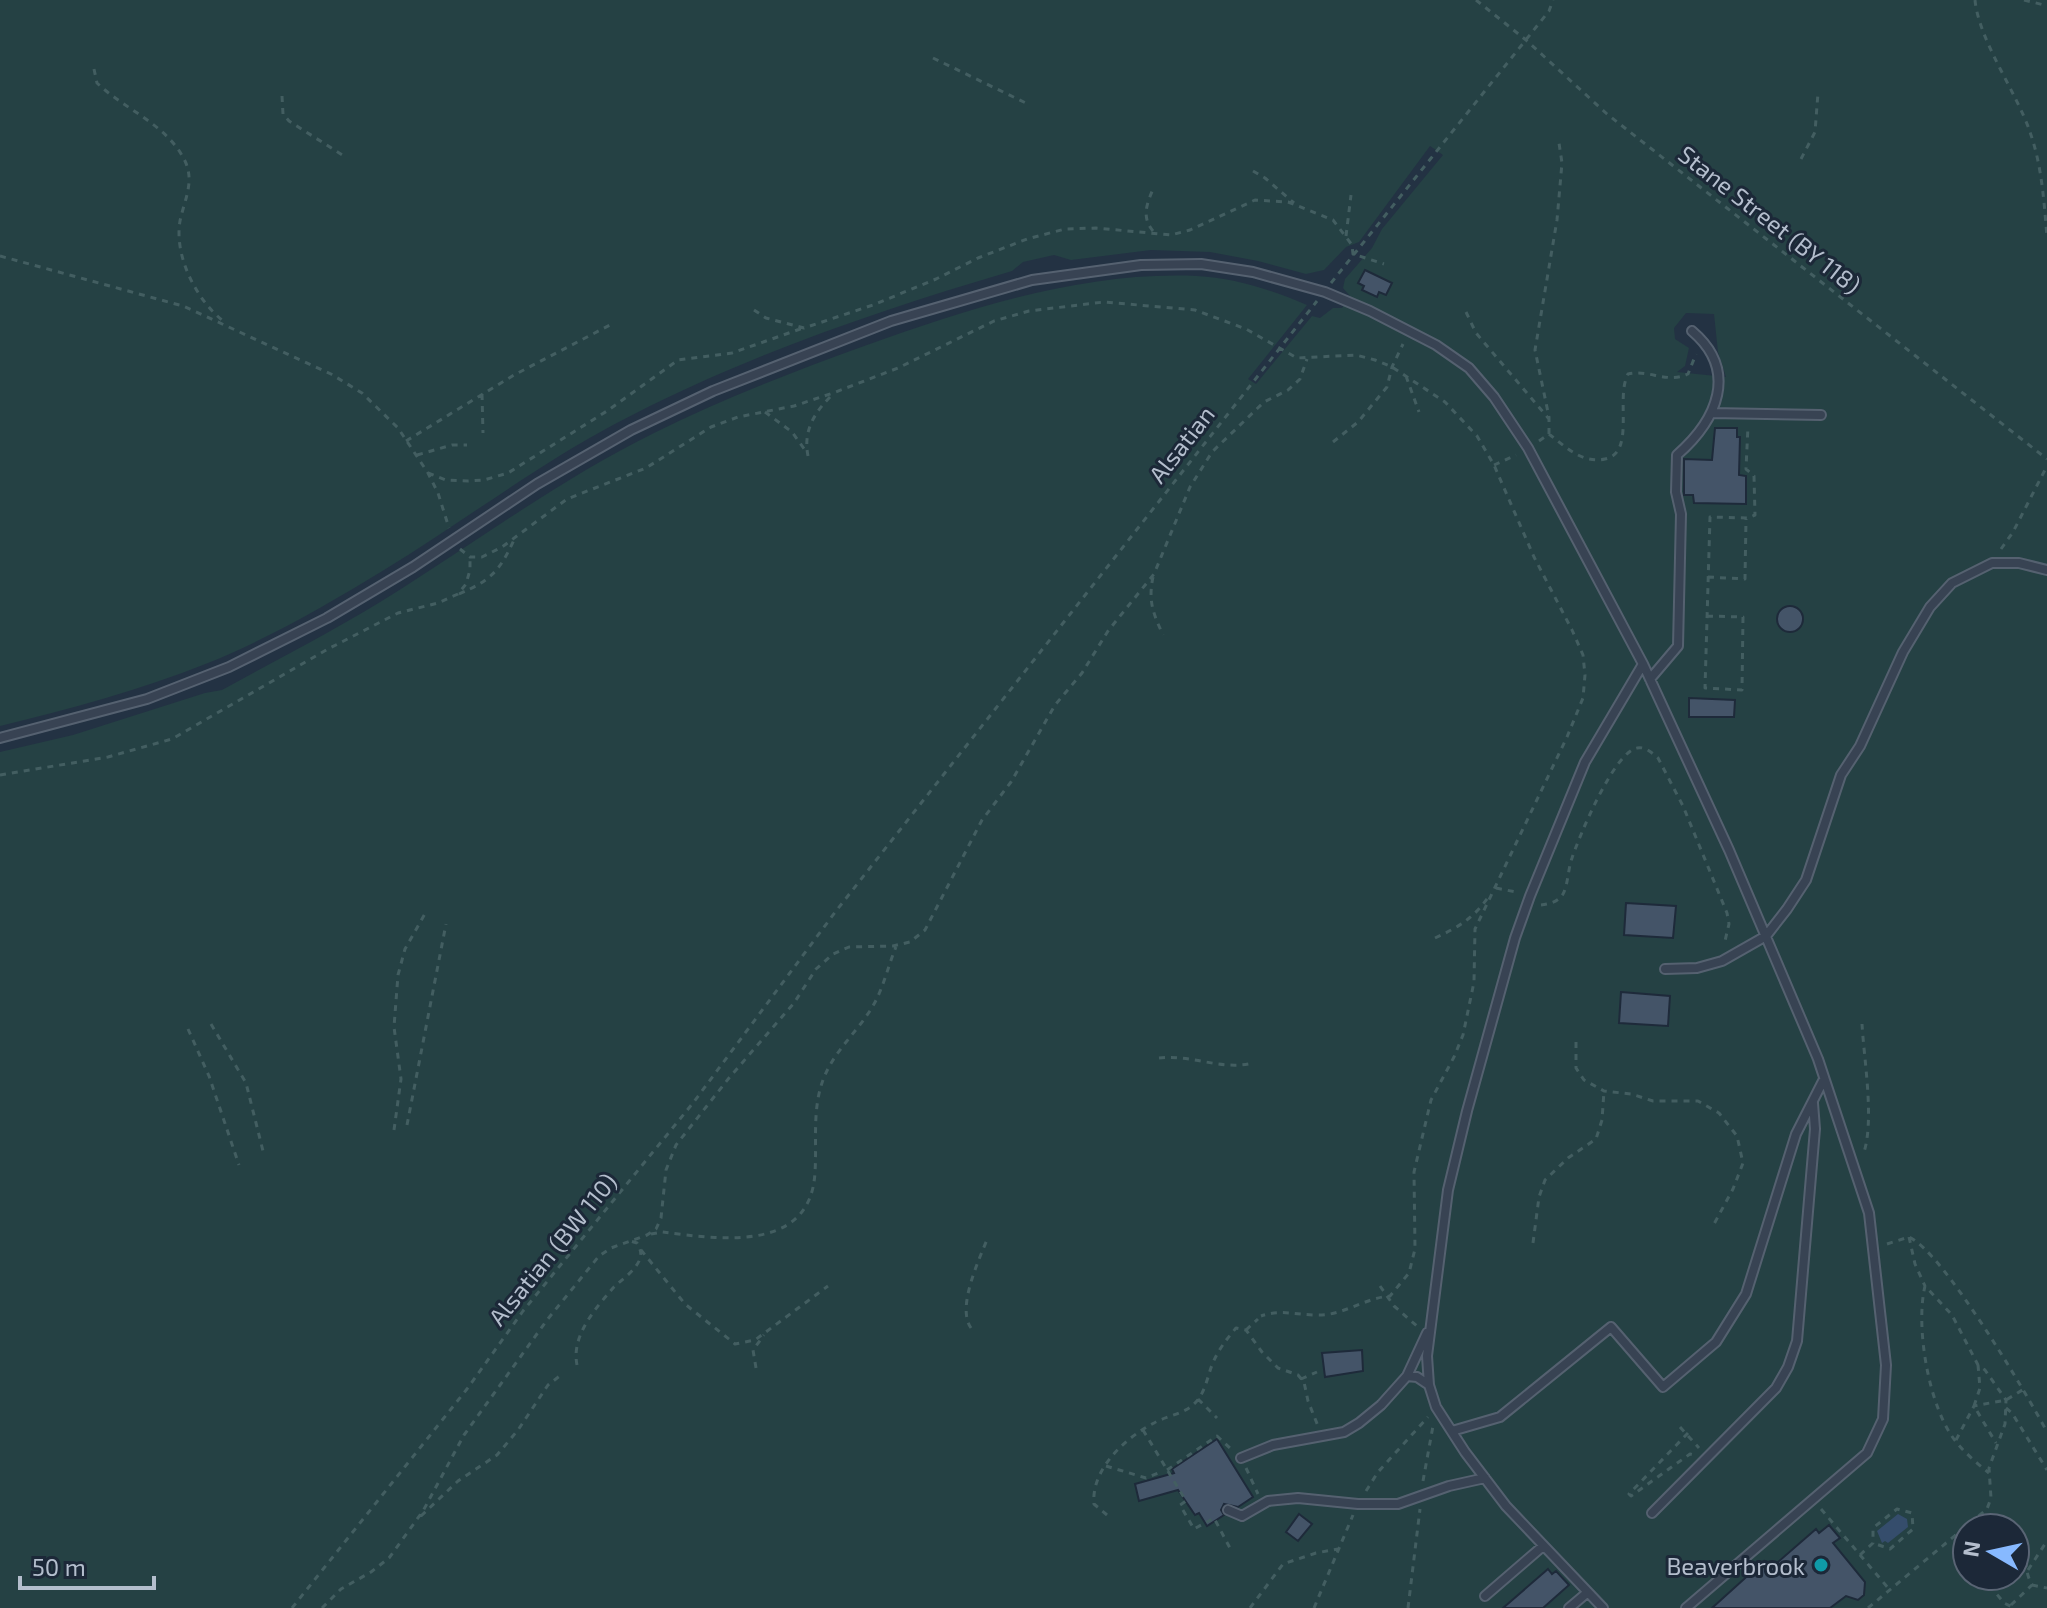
<svg xmlns="http://www.w3.org/2000/svg" width="2047" height="1608" font-family="'Exo 2',sans-serif">
<style>
.green{fill:#254144;fill-rule:evenodd}
.water{fill:#354d6c}
.building{fill:#445468;stroke:#1e2a3a;stroke-width:2}
.lines{fill:none;stroke-linecap:round;stroke-linejoin:round}
.lane-casing{stroke:#556170;stroke-width:12}
.path{stroke:#435e61;stroke-width:3;stroke-dasharray:6 6;stroke-linecap:butt}
.lane{stroke:#384353;stroke-width:8}
.culture-dot{fill:#0f9aa8;stroke:#1c2838;stroke-width:3}
.labels{text-anchor:middle;dominant-baseline:central;stroke-width:6;stroke-linejoin:round;paint-order:stroke}
.street-label{font-size:24px;fill:#b4becd;stroke:#1c2838}
.poi-label{font-size:24px;fill:#b4becd;stroke:#1c2838;text-anchor:end}
</style>
<rect width="100%" height="100%" fill="#233243"/>
<path class="green" d="M0 0H2047V1608H0V752L73 735 205 693 222 690C282 657 343 626 401 589 484 536 565 477 654 433 722 399 795 371 867 345 971 308 1084 271 1197 276 1234 278 1273 290 1307 305L1248 379 1256 384 1312 316 1320 318 1333 308H1342L1350 296 1343 288 1345 279 1372 248 1382 229 1443 155 1430 146 1359 242 1346 247 1324 270 1306 274 1258 261 1210 252 1151 250 1071 260 1054 255 1023 262 1012 271C876 311 739 358 613 425 533 468 461 523 384 570 330 603 266 640 208 663 141 690 70 709 0 726ZM1686 313 1714 314 1718 352 1726 377 1677 372 1685 366 1689 348 1675 339 1674 328ZM1967 1528H2015V1576H1967Z"/>
<path class="water" d="M1898 1514 1907 1519 1908 1527 1888 1543 1885 1541 1882 1543 1877 1531Z"/>
<path class="building" d="M1365 270 1392 283 1386 295 1379 292 1377 297 1362 290 1364 286 1358 283Z
M1715 428H1737V437H1740L1739 475 1746 476V504L1694 503 1693 495H1684V459L1712 460Z
M1777 619a13 13 0 1 1 26 0a13 13 0 1 1-26 0Z
M1689 698 1735 700 1734 717H1689Z
M1626 903 1676 906 1673 938 1624 935Z
M1621 992 1670 996 1668 1026 1619 1023Z
M1362 1350 1363 1371 1325 1377 1322 1353Z
M1217 1439 1253 1497 1238 1507 1224 1504 1221 1510 1224 1515 1207 1526 1199 1513 1195 1515 1178 1490 1139 1501 1135 1484 1174 1473 1172 1469Z
M1299 1514 1312 1524 1298 1541 1286 1532Z
M1829 1525 1840 1538 1833 1543 1865 1582 1864 1595 1858 1600 1846 1596 1830 1608H1712L1764 1561 1770 1569 1816 1529 1819 1533Z
M1548 1569 1552 1574 1556 1571 1569 1585 1543 1608H1503Z"/>
<g class="lines">
<defs>
<path id="lane" d="M1712 413 1821 415
M1650 679 1678 646 1681 514 1676 492 1677 455C1717 420 1739 371 1692 331
M0 738 147 699 229 667 327 618 413 567 537 484 631 430 713 391 891 321 1032 280 1141 265 1201 264 1253 272 1325 292 1370 311 1436 345 1469 368 1494 397 1528 448 1643 664 1729 850 1818 1059 1869 1213 1886 1365 1883 1419 1867 1453 1686 1608
M1665 969 1697 968 1722 961 1766 936 1787 909 1806 880 1841 775 1860 746 1903 652 1930 607 1952 583 1992 563H2019L2047 570
M1407 1376 1417 1377 1429 1385
M1452 1431 1500 1417 1611 1327 1663 1387 1716 1342 1746 1294 1796 1134 1823 1081
M1241 1458 1273 1445 1344 1432 1359 1423 1381 1405 1407 1376 1427 1333
M1228 1510 1242 1516 1268 1501 1298 1498 1358 1504H1398L1449 1486 1485 1478
M1652 1513 1776 1388 1788 1367 1797 1341 1815 1129 1813 1103
M1485 1596 1543 1546
M1569 1608 1588 1592
M1603 1608 1506 1506 1465 1452 1436 1407 1429 1385 1427 1356 1448 1190 1467 1111 1515 938 1530 896 1585 762 1643 664"/>
</defs>
<use href="#lane" class="lane-casing"/>
<path class="path" d="M1476 0 1526 40 1607 114 2047 459
M1975 0C1979 41 2017 93 2030 132 2042 166 2044 202 2047 237
M2024 0 2044 5
M933 58 1030 105
M94 69 97 83C125 110 167 124 185 161 195 182 184 201 180 221 174 256 196 299 222 320
M282 96 283 114 289 121 347 158
M1801 159 1815 132 1818 93
M1253 171 1265 178 1294 203
M1153 231C1141 217 1147 203 1154 187
M1346 236 1351 195
M0 256 183 306 331 374 362 393 398 428 428 473 438 493 449 528
M1331 283 1549 11 1553 0
M754 310 766 318 804 328 873 305 936 279 978 258 1027 239 1065 229 1096 228 1171 235 1190 230 1255 200 1288 202 1333 220 1352 245 1353 254 1384 264
M1466 312 1476 333 1549 419
M1406 376 1419 412
M482 394 483 433
M765 412 792 432 805 450
M1549 434V417L1535 350 1557 220 1562 163 1559 143
M406 441 514 375 612 324
M1539 441 1549 434C1566 447 1582 464 1605 459 1636 453 1615 398 1628 374 1649 369 1666 384 1688 374L1696 354
M1333 442 1358 422 1387 387 1392 367 1403 344
M417 455 452 445H467
M808 456C803 431 814 413 831 396
M1494 465 1516 455
M428 473 446 480 468 481 484 480 508 473 607 411 678 360 732 353 803 328
M460 549 470 557H482L502 547 567 499 646 468 711 427 738 417 794 406 833 393 898 368 994 321 1029 311 1104 302 1195 310 1246 329 1297 358 1356 355 1375 360 1392 367 1445 402 1477 436 1494 465 1534 557 1572 630 1583 655 1585 675 1583 698 1567 737 1475 929 1474 982 1463 1035 1454 1057 1431 1100 1414 1172 1415 1249 1409 1273 1390 1296C1364 1298 1343 1316 1317 1315 1296 1315 1281 1309 1261 1316
M2001 549 2013 532 2047 466
M1153 577C1148 601 1153 613 1163 635
M1708 577 1745 579 1746 519
M459 594C491 580 499 572 514 540
M1707 616 1743 617 1742 690 1705 688 1710 517 1748 518 1755 515 1754 476 1746 469 1748 426
M0 775 108 757 172 739 328 649 398 613 438 603 458 594 466 584 470 570V557
M1496 888 1516 892
M1541 905C1549 904 1558 902 1563 894 1568 885 1568 869 1572 858 1579 837 1614 752 1637 748 1645 746 1652 753 1658 758L1683 806 1727 913 1729 924 1724 945
M1435 938C1459 927 1474 918 1489 896
M211 1024 246 1083 263 1151
M1862 1024C1864 1060 1875 1123 1863 1155
M188 1029 209 1076 239 1165
M1576 1042V1068L1584 1080 1604 1091 1631 1094 1653 1101H1698L1719 1113 1737 1136 1743 1163 1733 1189 1714 1224
M1159 1058C1191 1054 1221 1071 1253 1063
M407 1125 446 924
M394 1130 401 1079 394 1027 398 975 405 949 426 912
M651 1234 662 1232C719 1239 811 1254 815 1172 817 1141 812 1110 823 1080 834 1050 859 1031 874 1004 884 986 888 966 896 947
M1909 1237 1915 1264 1925 1286
M1533 1243 1539 1197 1545 1180 1568 1158 1596 1139 1602 1120 1604 1091
M1887 1244 1909 1237C1943 1252 2027 1394 2047 1432
M641 1250 685 1304 735 1344 755 1340 828 1286
M1380 1286 1394 1306 1418 1327
M971 1328C956 1307 980 1258 988 1237
M1246 1330 1258 1319
M577 1365C571 1336 595 1309 613 1288 621 1280 634 1272 639 1261 642 1254 641 1250 637 1243L630 1241
M1978 1365 1980 1388 1974 1406 1996 1443
M756 1368 753 1350 764 1335
M1301 1379 1317 1372
M1198 1399 1217 1418
M2006 1408 2012 1413 2047 1470
M1680 1427 1699 1448
M1143 1430 1186 1501 1180 1505 1194 1529 1214 1518 1231 1550
M1688 1433 1629 1494 1631 1496 1690 1454 1694 1455
M1956 1440 1974 1406 2006 1400 2024 1389
M1106 1466 1146 1478 1161 1472
M1246 1468 1258 1494
M1167 1470 1217 1436 1232 1450
M1423 1481 1433 1426
M1366 1491 1378 1472 1428 1417
M1821 1509 1889 1589
M1107 1515 1094 1504C1091 1469 1125 1438 1154 1423 1166 1416 1184 1414 1194 1404 1205 1394 1207 1378 1212 1365 1218 1350 1226 1340 1236 1328L1246 1330 1262 1352 1278 1368 1298 1375 1304 1382 1308 1401 1318 1426
M421 1516 458 1481 497 1455 518 1430 548 1385 561 1375
M1978 1519 1999 1528
M1954 1535 1967 1552
M1860 1555 1873 1543V1528L1897 1509 1912 1513 1913 1529 1890 1549 1873 1543
M2028 1570 2047 1541
M1982 1576 2004 1603 2014 1608
M2032 1585 2047 1588
M2011 1605 2032 1585C2023 1569 2029 1557 2015 1539
M292 1608 467 1389 523 1311 693 1103 836 911 1317 301
M322 1608 341 1589 371 1572 389 1558 423 1511 464 1435 547 1320 599 1256 611 1248 647 1235 656 1229 661 1218 666 1170 676 1145 729 1078 794 1003 816 969 833 954 849 947 893 946 910 942 925 930 982 820 1011 782 1055 705 1082 673 1108 631 1154 574 1190 487 1212 452 1264 402 1288 390 1300 379 1307 359
M1250 1608 1283 1564 1316 1553 1338 1549
M1314 1608 1353 1515
M1408 1608 1420 1509
M1868 1608 1987 1509 1991 1498 1989 1468 2005 1424 2006 1400 1985 1370 1978 1365 1952 1315 1925 1286C1915 1327 1929 1410 1957 1443 1966 1454 1978 1464 1989 1473"/>
<use href="#lane" class="lane"/>
</g>
<circle class="culture-dot" cx="1821" cy="1565" r="8"/>
<g class="labels">
<g class="street-label">
<text transform="translate(1770 219) rotate(38)">Stane Street (BY 118)</text>
<text transform="translate(1181 444) rotate(-52)">Alsatian</text>
<text transform="translate(552 1249) rotate(-51)">Alsatian (BW 110)</text>
</g>
<g class="poi-label">
<text x="1805" y="1565">Beaverbrook</text>
</g>
</g>
<g transform="translate(1991 1552) rotate(279)"><circle r="38" fill="#1c2838" stroke="#596474" stroke-width="2"/>
<path d="M0-6L14 30L0 20L-14 30Z" fill="#87b9ff"/>
<text y="-12" font-size="22" font-weight="bold" text-anchor="middle" fill="#b4becd">N</text>
</g>
<path d="M20 1576v12h134v-12" fill="none" stroke="#b4becd" stroke-width="4"/>
<text x="32" y="1576" font-size="24" fill="#b4becd" stroke="#1c2838" stroke-width="6" paint-order="stroke">50 m</text>
</svg>
